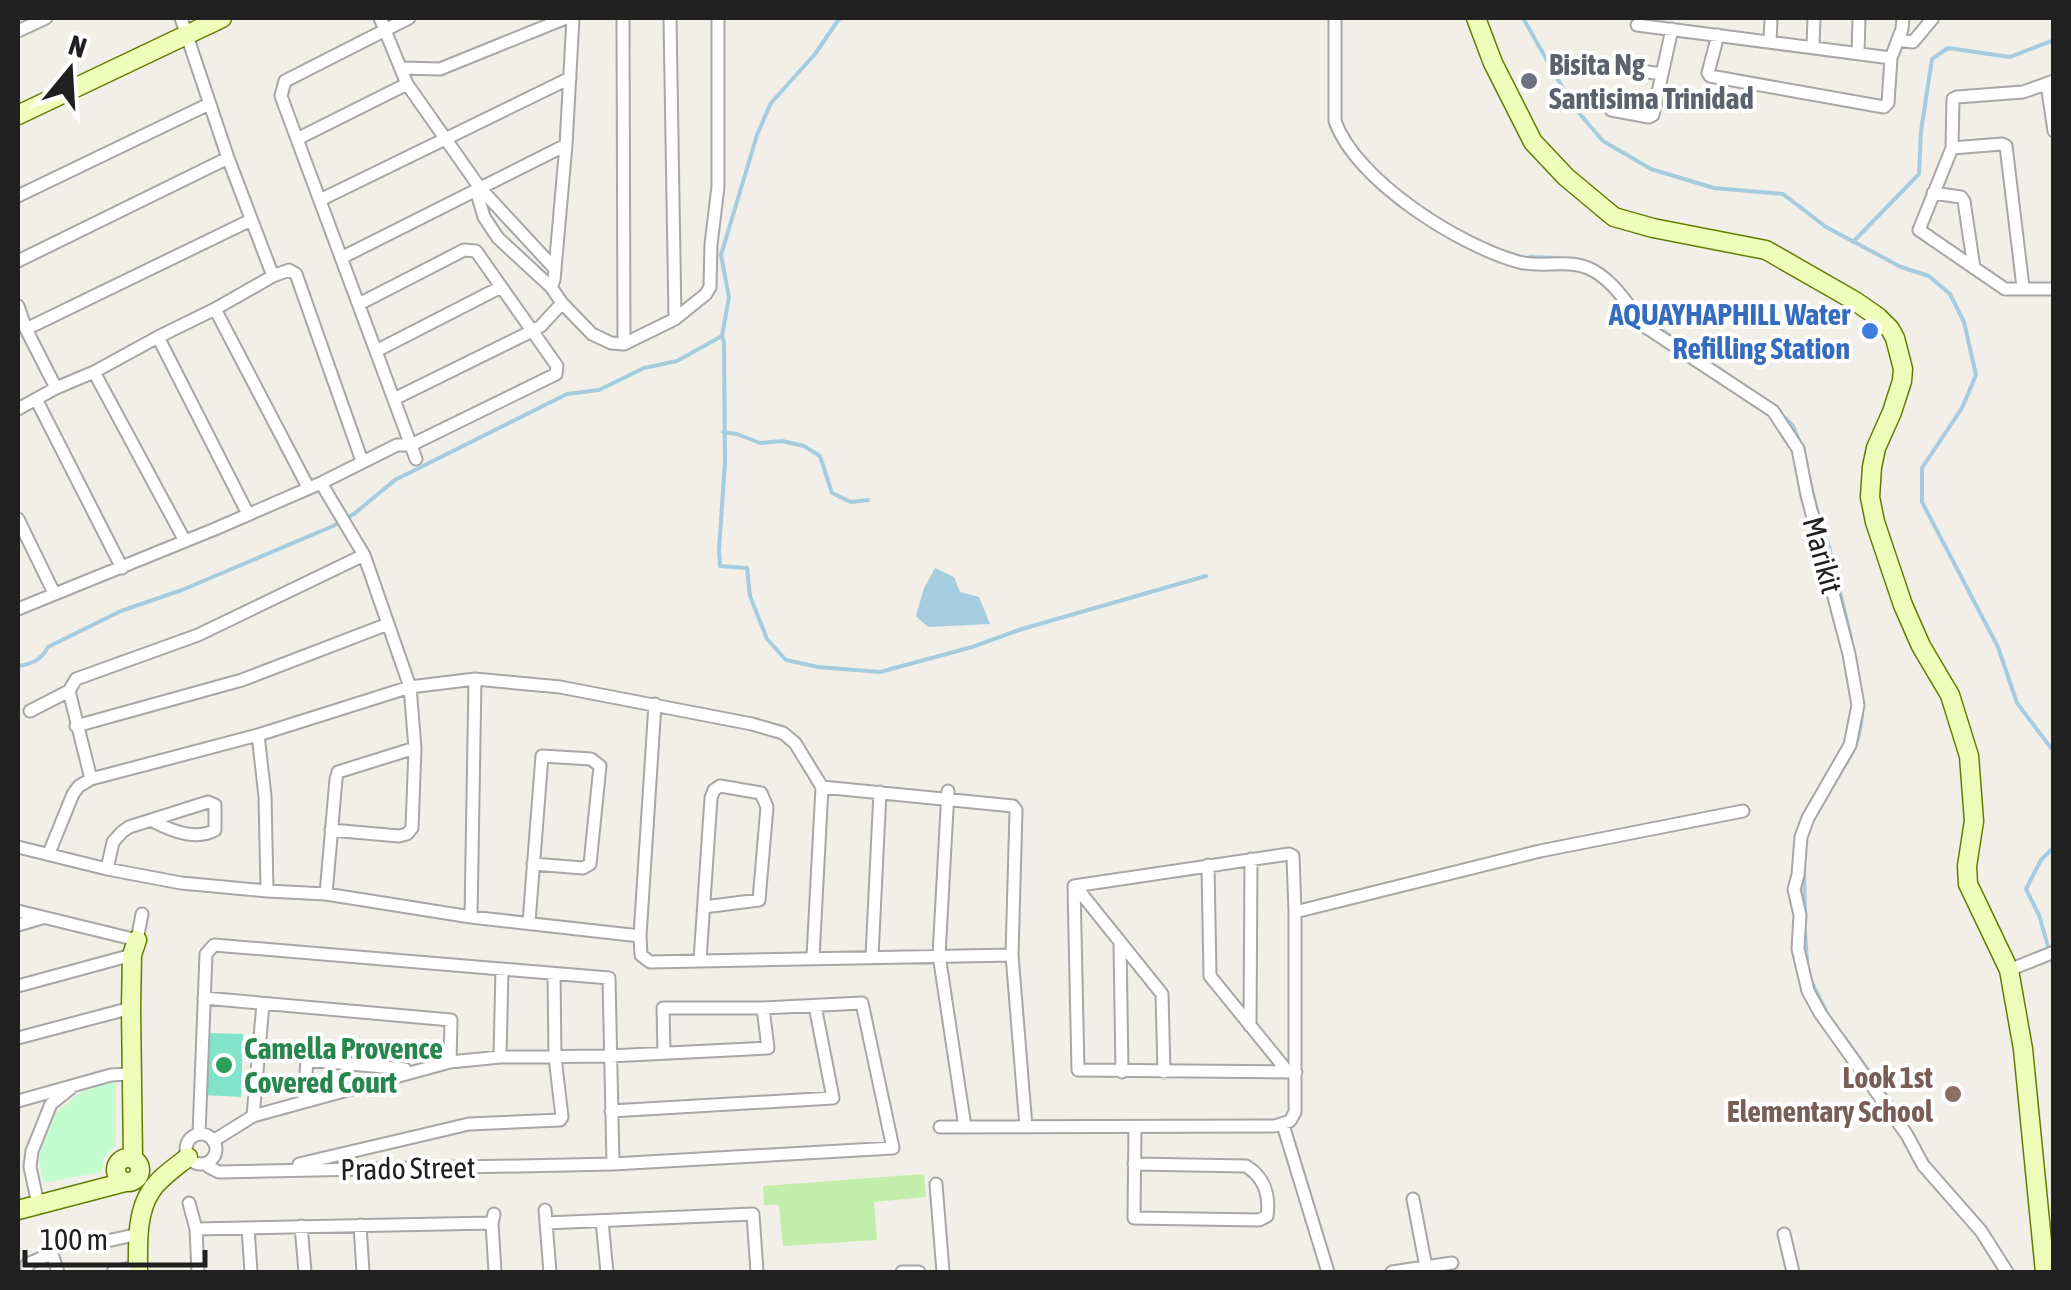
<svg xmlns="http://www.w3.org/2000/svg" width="2071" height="1290" font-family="'Asap Condensed',sans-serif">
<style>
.grass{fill:#c3edab}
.park{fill:#c3fccf}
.pitch{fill:#82e3ca}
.water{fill:#a6cce0}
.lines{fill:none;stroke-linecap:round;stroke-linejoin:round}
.stream{stroke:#a6cce0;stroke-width:4}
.street-casing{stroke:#a7a7a7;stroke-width:15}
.secondary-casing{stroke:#617e01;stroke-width:21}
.street{stroke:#fff;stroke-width:11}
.secondary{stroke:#f0fcba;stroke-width:18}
.worship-dot{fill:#6b7280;stroke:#fff;stroke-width:4}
.shop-dot{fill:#3f7fe0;stroke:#fff;stroke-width:4}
.leisure-dot{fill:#2e9e5b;stroke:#fff;stroke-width:4}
.education-dot{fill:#8d6e63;stroke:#fff;stroke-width:4}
.labels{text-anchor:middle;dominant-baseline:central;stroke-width:8;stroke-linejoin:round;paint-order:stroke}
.worship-label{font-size:30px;font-weight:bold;fill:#5b616d;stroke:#fff;text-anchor:start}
.shop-label{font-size:30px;font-weight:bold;fill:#366cbe;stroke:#fff;text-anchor:end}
.street-label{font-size:30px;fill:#202020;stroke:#fff}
.leisure-label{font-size:30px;font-weight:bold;fill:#27864d;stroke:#fff;text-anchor:start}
.education-label{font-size:30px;font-weight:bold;fill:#785e54;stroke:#fff;text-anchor:end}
</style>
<rect width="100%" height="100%" fill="#f1efe7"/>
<path class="grass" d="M924 1174 926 1197 874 1202 877 1240 783 1246 779 1205H764L763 1186Z"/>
<path class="park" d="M113 1082 116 1083V1145L103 1158 102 1172 43 1183 39 1156 55 1114 77 1095 88 1089Z"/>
<path class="pitch" d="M206 1033 243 1034 241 1097 204 1095Z"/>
<path class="water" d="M935 568 954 577 960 592 979 597 990 624 928 627 916 616 924 588Z"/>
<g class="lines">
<path class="stream" d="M1523 18 1573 106 1603 141 1651 169 1714 188 1783 194 1826 227 1901 267 1929 276 1950 294 1964 322 1976 375 1962 408 1922 468V502L1998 647 2017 703 2054 752
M1853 242 1919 174 1921 131 1932 59 1948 48 2010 57 2054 40
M1530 257 1558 258
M1632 301 1651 323 1731 377
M722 336 724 343 725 462 719 550 720 566 747 568 750 596 767 639 786 660 818 667 880 672 972 647 1022 629 1206 576
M1782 415 1793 426 1801 445
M723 432 737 434 760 443 782 441 804 446 820 456 832 493 851 502 868 500
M1809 478 1819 518
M1821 527 1829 547 1851 638
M18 666C32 664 41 660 48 647L121 611 182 590 333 526 354 514 395 480 567 394 599 390 644 368 677 361 722 336 729 297 721 255 757 135 771 103 815 54 839 19 843 18
M1840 772C1855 753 1861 735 1862 712
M2054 847 2041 860 2026 889 2039 915 2054 967
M1804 867 1805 917
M1805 932 1807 962
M1811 981 1827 1013
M1844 1037 1891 1102"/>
<defs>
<path id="street" d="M181 18 228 158 273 276
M380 18 407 84 480 188 555 269
M409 18 285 81 281 96 416 459
M573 18 566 145 554 280 551 287 562 303 592 334 611 343 624 344 675 319 706 294 710 287 711 244 718 187V18
M623 18 624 344
M670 18 675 319
M1335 18V121C1356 181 1460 246 1519 262 1541 268 1567 259 1588 268 1614 279 1629 308 1647 328L1773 411 1798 449 1807 495 1849 654 1858 705 1850 745 1808 818 1801 837 1798 875 1794 889 1800 915 1798 949 1808 991 1820 1013 1907 1135 1923 1165 1981 1231 2007 1272
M1637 25 1891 58
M18 31 46 18
M1718 35 1708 73 1710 76 1884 107 1888 103 1891 58 1902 29 1903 18
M1898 40 1913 42 1933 18
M1770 42 1771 18
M1813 47 1814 18
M1858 53 1859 18
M1592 64 1662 74
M401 68 440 69 566 18
M2054 81 2023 92 1957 97 1953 99 1952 148 1919 230 2005 289H2054
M2047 84 2054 131
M1611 110 1649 117 1653 115 1672 29
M297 139 407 84
M1952 148 2002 144 2006 146 2023 287
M476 190 484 217 498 238 551 287
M1933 193 1961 197 1964 201 1974 268
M18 196 209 104
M320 200 570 78
M341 258 566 145
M18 261 228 158
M18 306 26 329 56 388
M215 309 308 487
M26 329 251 220
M158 337 248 514
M376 351 501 287
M94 372 185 541
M36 399 122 568
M394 399 532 331 541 326 562 303
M18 409 56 388 94 372 158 337 215 309 273 276 289 270 296 274 362 461
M321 483 364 555 410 687 415 748 412 828 407 834 399 836 331 830
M18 519 54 593
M18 609 215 529 321 483 397 445H411L556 374 557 366 476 251 464 250 359 304
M69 691 91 779
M655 704 640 936 641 955 650 962 1012 955
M30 711 69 691 76 679 198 635 364 555
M76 726 242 680 388 624
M258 735 265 796 267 891
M822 787 1013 806 1016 810 1012 955 1026 1127
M948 791 939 955 965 1127
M18 847 107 869 181 883 267 891 326 894 471 917 640 936
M49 853 73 794 79 786 91 779 258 735 410 687 475 679 560 687 752 724 783 733 795 743 822 787 813 957
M1208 865 1210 976 1288 1072
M107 869 113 842 122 832 129 827 208 802 215 805V830C196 841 169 830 151 820
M1074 886 1078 1070 1296 1072
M1076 887 1162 994 1164 1072
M326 894 336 779 338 772 415 748
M18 911 137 940 142 914
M1295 912 1540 851 1743 811
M471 917 475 679
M529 922 542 756 591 759 600 766 590 864 583 868 533 864
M18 925 42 918
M1120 942 1122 1072
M872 956 880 792
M700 960 711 798 714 790 720 786 761 793 767 807 759 900 704 907
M2009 970 2054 952
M18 986 132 955
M204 998 451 1020 450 1062
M1250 1026 1251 859
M18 1038 131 1008
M500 1057 502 969
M304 1100 307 1060 405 1069
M18 1101 111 1075 130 1074
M611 1111 833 1098 815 1006
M253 1116 263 1004
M1283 1125 1328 1272
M940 1127 1275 1126 1290 1121 1295 1112V912L1293 856 1289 854 1074 886
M199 1134 206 954 214 945 609 978 613 1164
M186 1149a15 15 0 1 1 30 0a15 15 0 1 1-30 0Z
M213 1141 253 1116 450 1062 500 1057 609 1056 768 1048 763 1008
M207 1163 209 1167 219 1172 613 1164 893 1148 862 1003 763 1008H663L664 1053
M299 1164 469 1124 560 1120 562 1117 555 1057 554 975
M1134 1164 1246 1166C1264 1177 1270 1195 1267 1216L1259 1220 1134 1218V1216L1135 1127
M936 1184 943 1272
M1413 1199 1426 1267
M189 1203 196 1229 198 1272
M38 1204 30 1167 32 1151 51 1104 71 1088
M545 1210 550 1272
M494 1214 492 1223 495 1272
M602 1221 607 1272
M546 1223 753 1214 757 1272
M360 1225 363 1272
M301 1226 305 1272
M248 1228 251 1272
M196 1229 492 1223
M1784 1234 1793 1272
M107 1241 139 1234
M27 1272V1264L49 1255 53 1257 58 1272
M113 1272 138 1266
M902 1272H919
M1392 1272 1452 1263"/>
<path id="secondary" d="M1476 18 1493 63 1533 142 1566 177 1614 217 1653 228 1766 250 1855 301 1878 317 1890 329 1895 338 1903 369 1902 381 1892 412 1876 448 1872 467 1870 497 1875 522 1903 605 1921 646 1950 695 1969 756 1974 821 1967 866 1968 884 2009 970 2023 1049 2045 1272
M18 115 222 18
M116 1170a12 12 0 1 1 24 0a12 12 0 1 1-24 0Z
M133 1159 131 1008 132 955 137 940
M18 1210 125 1182
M138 1272C138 1246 136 1213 151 1191 159 1178 176 1167 188 1157"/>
</defs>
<use href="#street" class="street-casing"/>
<use href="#secondary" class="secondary-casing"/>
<use href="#street" class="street"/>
<use href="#secondary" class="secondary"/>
</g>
<circle class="worship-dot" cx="1529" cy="81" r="10"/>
<circle class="shop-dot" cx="1870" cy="331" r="10"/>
<circle class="leisure-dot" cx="224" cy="1065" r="10"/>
<circle class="education-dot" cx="1953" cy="1094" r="10"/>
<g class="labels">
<g class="worship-label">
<text x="1549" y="64">Bisita Ng<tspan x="1549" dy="34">Santisima Trinidad</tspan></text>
</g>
<g class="shop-label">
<text x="1850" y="314">AQUAYHAPHILL Water<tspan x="1850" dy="34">Refilling Station</tspan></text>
</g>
<g class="street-label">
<text transform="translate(1823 555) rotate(75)">Marikit</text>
<text transform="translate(408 1168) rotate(-1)">Prado Street</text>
</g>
<g class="leisure-label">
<text x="244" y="1048">Camella Provence<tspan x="244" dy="34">Covered Court</tspan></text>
</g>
<g class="education-label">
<text x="1933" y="1077">Look 1st<tspan x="1933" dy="34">Elementary School</tspan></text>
</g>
</g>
<rect width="2071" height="1290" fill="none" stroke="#202020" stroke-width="40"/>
<g transform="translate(70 70) rotate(18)" stroke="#ffffff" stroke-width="8" paint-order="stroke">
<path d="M0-8L18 38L0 25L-18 38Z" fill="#202020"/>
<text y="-15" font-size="28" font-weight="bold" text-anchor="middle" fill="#202020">N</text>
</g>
<path d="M25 1250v15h180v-15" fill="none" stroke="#202020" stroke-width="5"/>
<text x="40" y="1250" font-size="30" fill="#202020" stroke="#ffffff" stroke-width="8" paint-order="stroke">100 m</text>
</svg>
